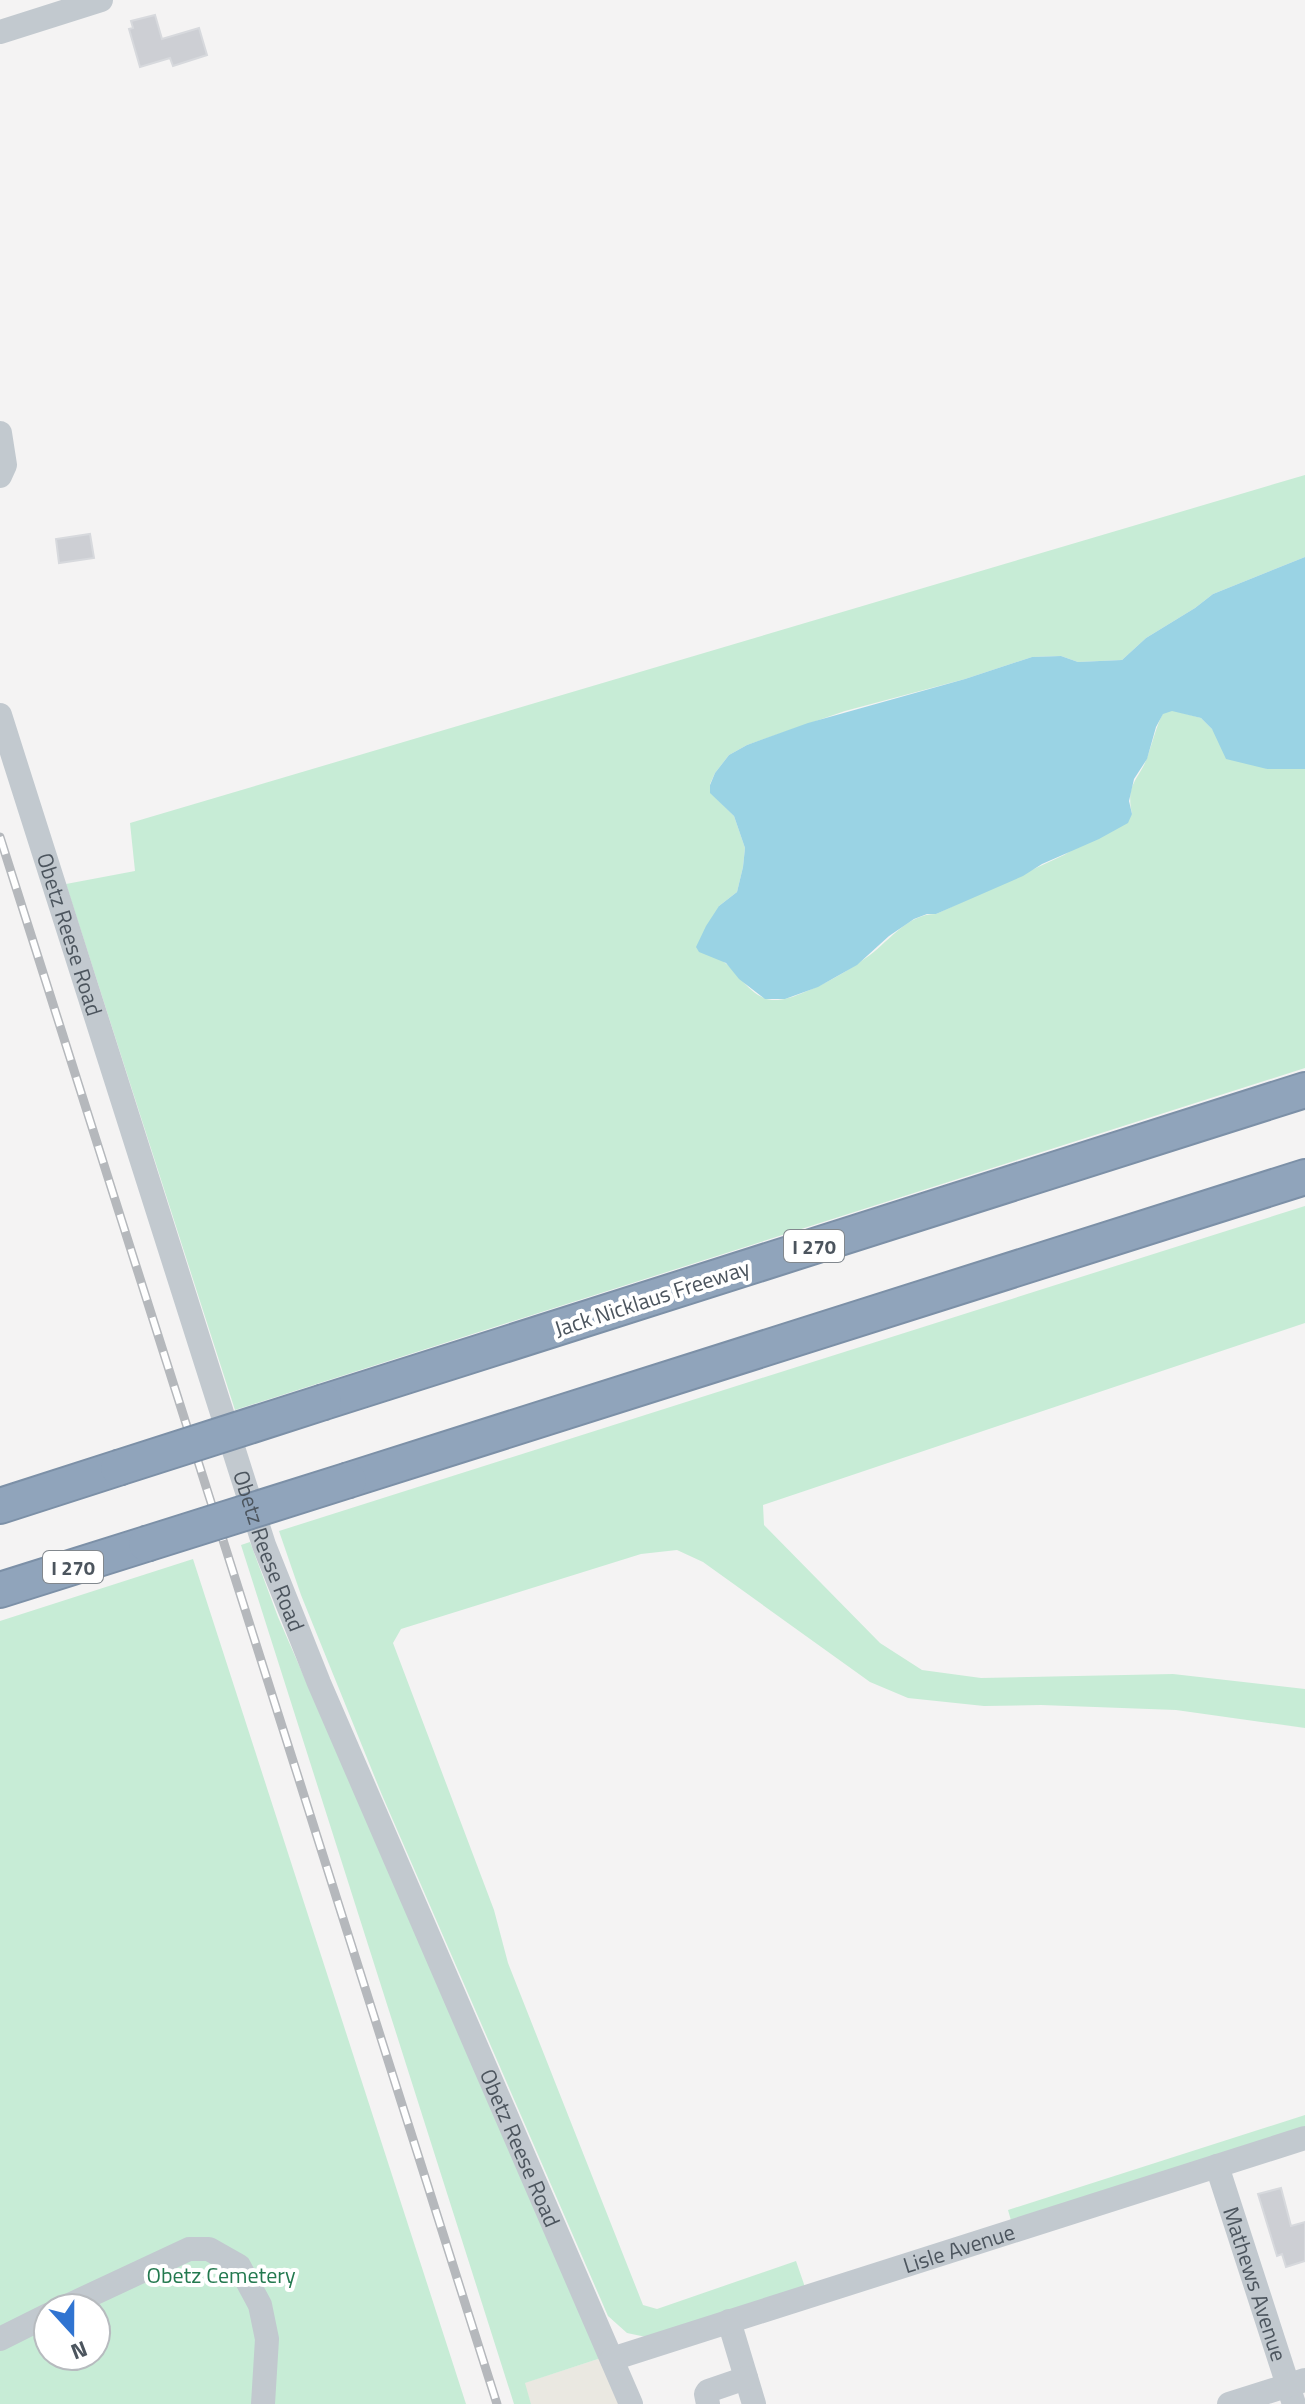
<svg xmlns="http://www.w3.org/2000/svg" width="1305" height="2404" font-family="'Titillium Web',sans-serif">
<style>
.commercial{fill:#eae8e1}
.green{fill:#c7ecd6;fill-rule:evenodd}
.water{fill:#9ad3e4}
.building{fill:#cdcfd4;stroke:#d7d9dd;stroke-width:2}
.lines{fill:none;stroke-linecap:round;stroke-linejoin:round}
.highway-casing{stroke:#7c90a7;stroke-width:38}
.minor{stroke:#c2c9cf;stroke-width:24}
.highway{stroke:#90a4bb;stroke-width:34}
.rail-casing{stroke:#b5b8bc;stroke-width:9}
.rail{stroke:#fff;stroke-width:6;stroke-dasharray:18;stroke-linecap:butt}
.highway-bridge-casing{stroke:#7c90a7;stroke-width:38;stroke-linecap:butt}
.highway-bridge{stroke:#90a4bb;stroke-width:34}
.labels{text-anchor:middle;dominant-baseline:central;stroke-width:8;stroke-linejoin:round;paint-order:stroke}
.shield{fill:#fff;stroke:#82888e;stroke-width:2}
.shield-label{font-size:20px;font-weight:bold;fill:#4c555e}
.street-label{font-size:22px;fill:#4c555e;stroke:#fff}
.park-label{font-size:22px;fill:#23794f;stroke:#fff}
</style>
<rect width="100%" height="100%" fill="#f4f3f3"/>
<path class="commercial" d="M601 2358 621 2404H531L524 2383Z"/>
<path class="green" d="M1305 475V557L1213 594 1195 608 1146 638 1122 660 1078 662 1061 656 1032 657 965 679 845 711 747 745 729 755 715 773 710 784V792L734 816 745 848 743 867 737 892 719 906 718 958C736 968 745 990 764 998 775 1003 790 998 800 994 826 984 848 971 870 955 891 939 908 914 936 914L1064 855 1132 814C1125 782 1140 780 1148 755 1153 741 1156 727 1163 713L1172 710 1201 718 1212 729 1267 769H1305V1068L235 1410 66 884 135 871 130 823Z
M1305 1206V1323L763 1505 764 1525 880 1643 922 1670 981 1678 1173 1674 1305 1689V1728L1176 1710 1041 1705 984 1706 908 1698 870 1682 703 1562 677 1550 641 1554 401 1629 393 1643 494 1910 508 1963 643 2305 657 2309 796 2261 806 2290 646 2337 627 2333 608 2316 382 1795 301 1595 279 1531Z
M250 1542 278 1617 601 2358 525 2383 531 2404H514L241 1545Z
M193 1559 466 2404H0V1621ZM48 2308H96V2356H48Z
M1305 2115V2131L1012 2224 1008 2210Z"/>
<path class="water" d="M1305 557V769H1267L1226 759 1212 729 1201 718 1172 711 1163 714 1156 727 1147 759 1134 779 1129 801 1132 814 1128 823 1099 839 1042 864 1023 876 936 914H927L914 919 889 936 857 965 818 987 785 999H765L739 979 726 963 699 952 696 947 706 926 719 906 737 892 743 867 745 848 734 816 710 793V785L715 773 729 755 747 745 808 723 965 679 1032 657 1061 656 1078 662 1122 660 1146 638 1195 608 1213 594Z"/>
<path class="building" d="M155 15 162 39 199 28 207 55 173 66 170 58 140 67 129 29 133 28 131 21Z
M90 534 94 558 59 563 56 539Z
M1281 2188 1291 2226 1305 2222V2261L1286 2267 1282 2254 1277 2256 1258 2194Z"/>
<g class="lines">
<defs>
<path id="highway" d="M324 1402 1305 1090
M349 1480 1305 1177
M0 1506 118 1468
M0 1590 146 1544"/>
</defs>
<use href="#highway" class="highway-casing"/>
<g class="minor">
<path d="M0 32 101 0"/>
<path d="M0 433 5 465 0 476"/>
<path id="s1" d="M0 715 264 1545 319 1683 631 2404"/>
<path id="s2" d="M1217 2166 1294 2404"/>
<path d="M63 2308 189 2249H209L239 2266 260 2305 267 2339 263 2404"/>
<path d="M729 2321 754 2404"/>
<path d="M0 2339 48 2315"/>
<path id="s3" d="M612 2359 1305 2138"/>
<path d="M708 2404 706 2394 708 2391 746 2378"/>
<path d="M1229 2404 1305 2380"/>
</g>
<use href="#highway" class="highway"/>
<defs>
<path id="rail" d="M0 837 497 2404"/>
</defs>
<use href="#rail" class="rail-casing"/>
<use href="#rail" class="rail"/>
<defs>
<path id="highway-bridge" d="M118 1468 324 1402
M146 1544 349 1480"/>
</defs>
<use href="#highway-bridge" class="highway-bridge-casing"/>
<use href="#highway-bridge" class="highway-bridge"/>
</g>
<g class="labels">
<g class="shield">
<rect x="784" y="1230" width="60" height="32" rx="6"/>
<rect x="43" y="1551" width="60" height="32" rx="6"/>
</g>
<g class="shield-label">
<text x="814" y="1246">I 270</text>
<text x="73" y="1567">I 270</text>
</g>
<g class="street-label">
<text stroke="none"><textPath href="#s1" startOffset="230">Obetz Reese Road</textPath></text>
<text transform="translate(652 1298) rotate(-18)">Jack Nicklaus Freeway</text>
<text stroke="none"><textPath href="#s1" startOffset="878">Obetz Reese Road</textPath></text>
<text stroke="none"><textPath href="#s1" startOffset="1526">Obetz Reese Road</textPath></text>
<text stroke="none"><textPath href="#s3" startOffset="364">Lisle Avenue</textPath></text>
<text stroke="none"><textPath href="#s2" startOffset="124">Mathews Avenue</textPath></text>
</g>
<g class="park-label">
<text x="221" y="2275">Obetz Cemetery</text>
</g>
</g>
<g transform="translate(72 2332) rotate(159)"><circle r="38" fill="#ffffff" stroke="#b7bbbf" stroke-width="2"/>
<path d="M0-6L14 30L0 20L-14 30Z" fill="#3074d1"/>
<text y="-12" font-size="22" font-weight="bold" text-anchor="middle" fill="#4c555e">N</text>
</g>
</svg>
